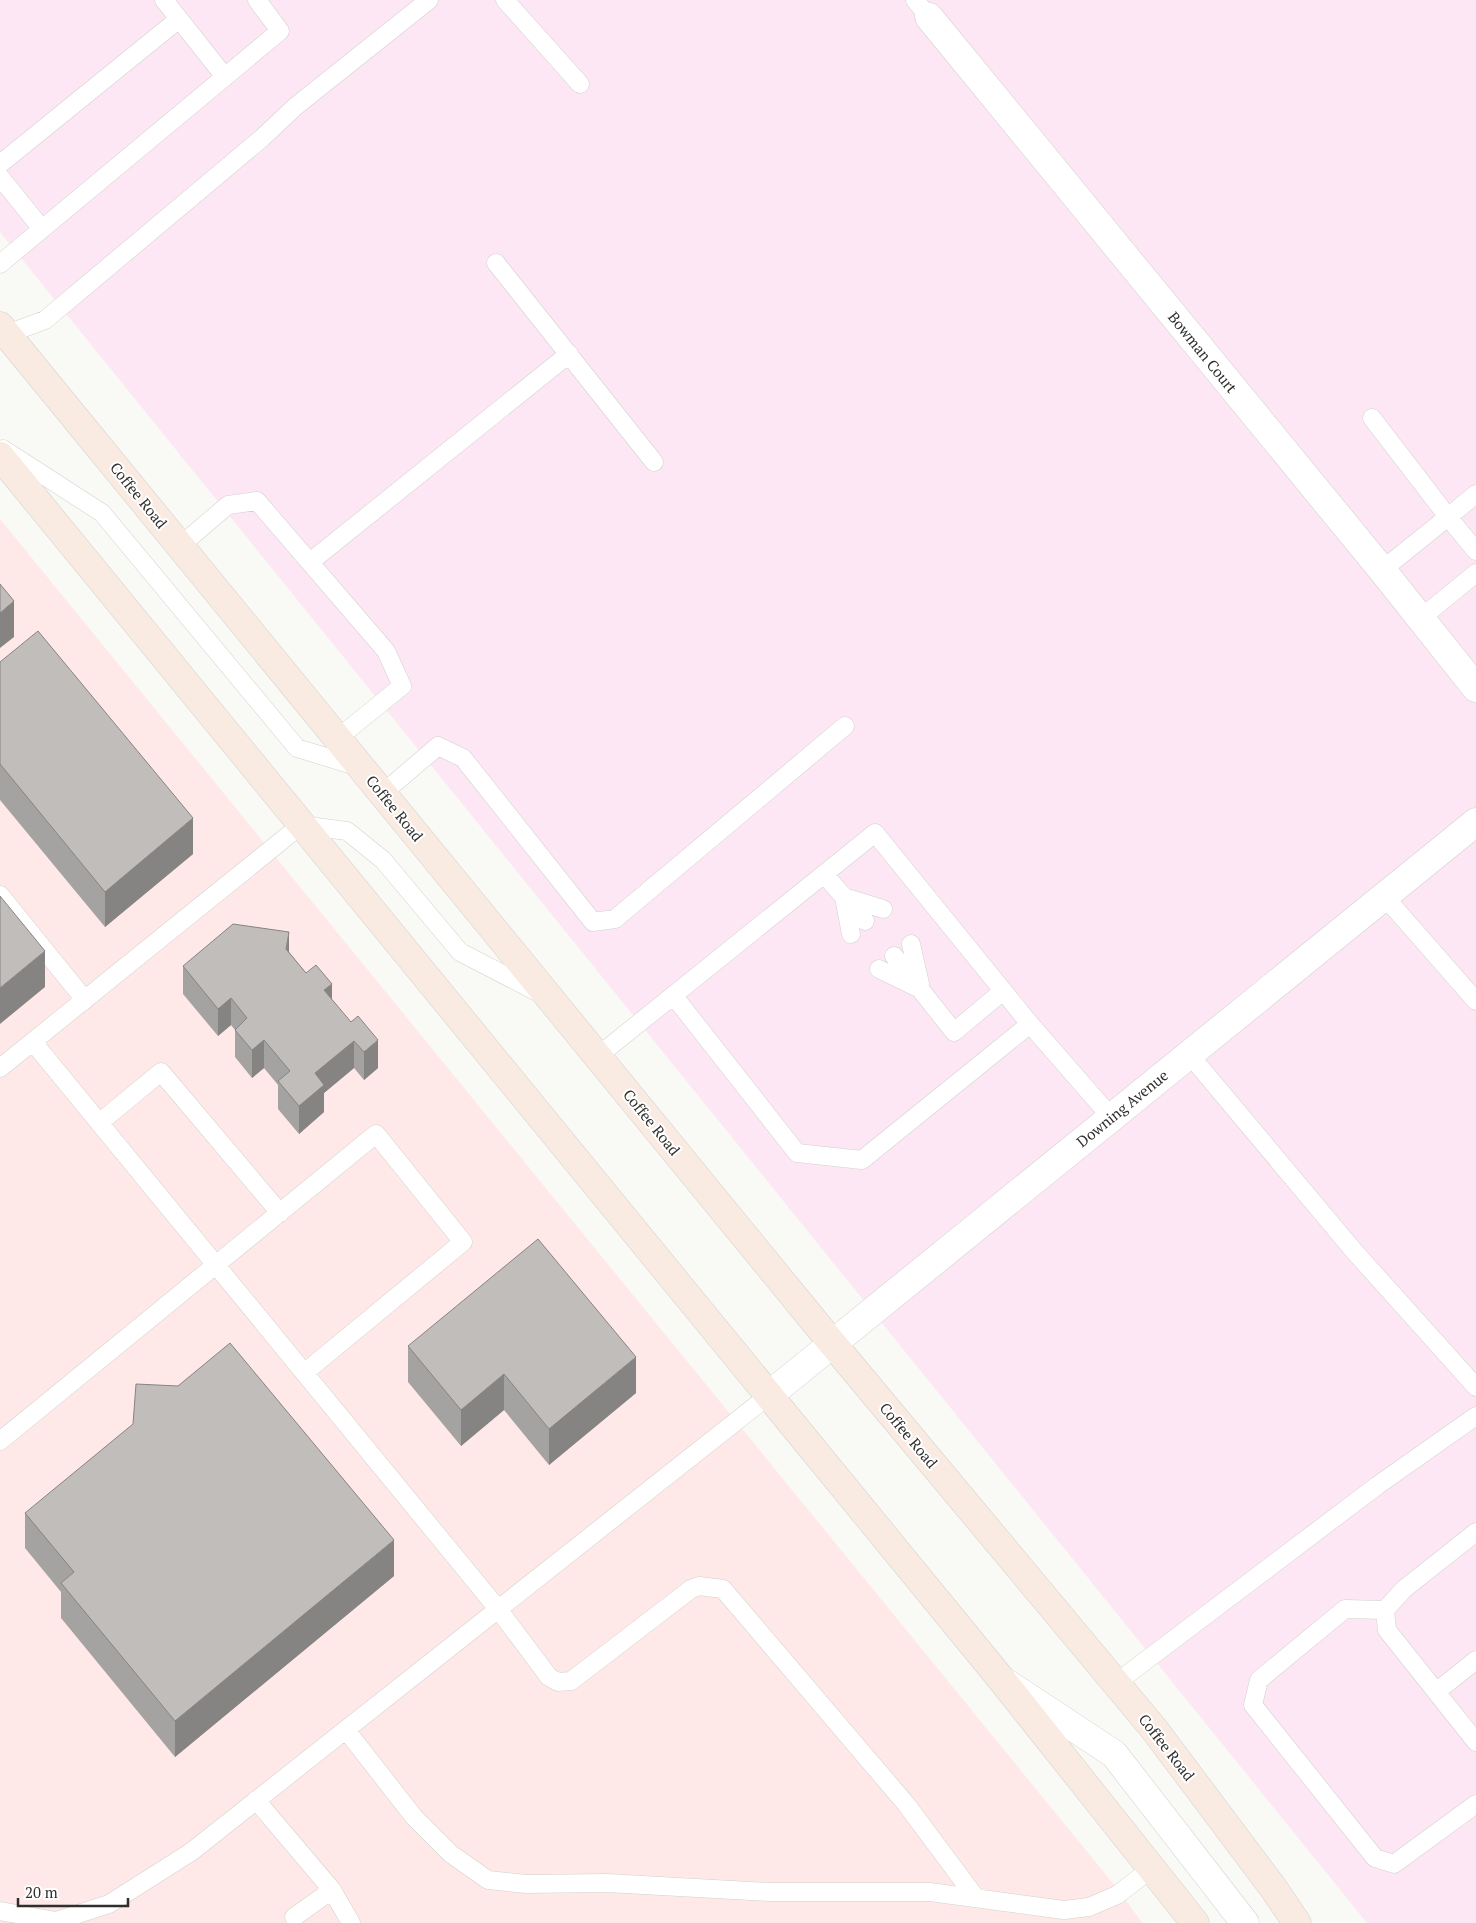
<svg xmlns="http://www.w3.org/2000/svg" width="1476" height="1923" font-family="'PT Serif',serif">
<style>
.commercial{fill:#ffe9e8}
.industrial{fill:#fde7f5}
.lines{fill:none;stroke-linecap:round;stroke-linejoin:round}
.service-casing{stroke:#d1d1cd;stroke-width:19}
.minor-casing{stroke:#d1d1cd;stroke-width:29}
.secondary-casing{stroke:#d1d1cd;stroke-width:29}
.service{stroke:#fff;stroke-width:18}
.minor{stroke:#fff;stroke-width:28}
.secondary{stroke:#faebe2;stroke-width:28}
.wall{fill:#a5a3a1}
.shaded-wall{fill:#868483}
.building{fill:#c0bdbb;stroke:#868483}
.labels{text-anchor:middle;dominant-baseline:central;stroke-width:4;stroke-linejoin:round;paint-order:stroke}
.street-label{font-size:15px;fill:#2f2f2e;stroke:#fff}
</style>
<rect width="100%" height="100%" fill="#f9f9f5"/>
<path class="commercial" d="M0 519 1120 1892 1142 1923H0Z"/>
<path class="industrial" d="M0 0H1476V1923H1367L0 232Z"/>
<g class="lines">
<defs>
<path id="service" d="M164 0 225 77
M505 0 580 84
M915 0 929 17
M0 164 179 19
M0 177 42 229
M496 263 654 462
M0 264 280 31 257 0
M0 332 7 334 45 320 262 138 296 106 429 0
M1372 418 1448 517 1382 570
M3 449 102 513 297 748 359 767
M1476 494 1448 517 1476 551
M180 546 228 505 257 501 386 651 402 686 338 738
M310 562 569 354
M1420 619 1476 573
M383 793 438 746 463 758 593 922 615 919 845 726
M824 874 844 897 883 909
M0 895 85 1000
M1384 896 1476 1001
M844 897 851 934
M844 897 865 921
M911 944 920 984
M894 956 954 1032 1003 991
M879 969 916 987
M673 995 797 1153 862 1160 1030 1024
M33 1042 498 1609 549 1677 558 1682 571 1681 691 1589 699 1586 723 1589 906 1804 976 1898
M1189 1054 1354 1251 1476 1387
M598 1056 875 833 1030 1024 1111 1117
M0 1068 301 825 347 831 383 860 460 952 541 994
M99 1123 161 1072 280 1213
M0 1441 376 1134 463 1242 304 1373
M1476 1532 1404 1589 1385 1610 1387 1630 1476 1742
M1385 1610 1345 1609 1259 1680 1253 1705 1375 1858 1394 1864 1476 1804
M1116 1683 1378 1485 1476 1416
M1436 1692 1476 1660
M346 1730 414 1817 451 1854 488 1880 526 1884 607 1883 770 1892H930L1064 1910 1089 1907 1117 1895 1152 1868
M256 1800 332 1890 351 1923
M0 1911 56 1921 109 1904 191 1852 768 1396
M294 1917 332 1890"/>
<path id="minor" d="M929 17 1382 570 1476 688
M768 1396 1476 822
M1008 1684 1114 1754 1245 1923"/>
<path id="secondary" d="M0 326 832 1343 1154 1729 1274 1889 1297 1923
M0 456 1001 1679 1195 1923"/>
</defs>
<use href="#service" class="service-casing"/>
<use href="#minor" class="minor-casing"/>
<use href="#secondary" class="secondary-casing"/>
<use href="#service" class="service"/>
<use href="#minor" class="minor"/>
<use href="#secondary" class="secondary"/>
</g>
<path class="wall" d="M0 662 193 854 105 927 0 800Z
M289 952 306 973 332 1000 378 1068 364 1080 354 1068 324 1093V1112L299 1134 278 1109V1085L264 1068 252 1078 235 1057V1030L231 1025 218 1036 183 994V966Z
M408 1346 636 1393 549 1465 504 1410 461 1446 408 1382Z
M25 1513 394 1576 175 1757 61 1618V1592L25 1548Z"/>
<path class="shaded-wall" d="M14 601V637L0 648V613Z
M193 818V854L105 927V892Z
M289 932V959L286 949Z
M45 951V987L0 1024V988Z
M332 984V1012L324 990Z
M231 998V1025L218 1036V1009Z
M264 1040V1068L252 1078V1050Z
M378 1040V1068L364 1080V1052Z
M354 1041V1068L324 1093V1112L299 1134V1106L315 1073Z
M636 1357V1393L549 1465V1429Z
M504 1374V1410L461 1446V1410Z
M394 1540V1576L175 1757V1721Z"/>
<path class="building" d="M0 584 14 601 0 613Z
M38 631 193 818 105 892 0 764V662Z
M0 896 45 951 0 988Z
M233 924 289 932 286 949 306 973 316 965 332 984 324 990 351 1022 358 1016 378 1040 364 1052 354 1041 315 1073 324 1085 299 1106 278 1081 290 1071 264 1040 252 1050 235 1030 247 1018 231 998 218 1009 183 966Z
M538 1239 636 1357 549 1429 504 1374 461 1410 408 1346Z
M230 1343 394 1540 175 1721 61 1583 74 1572 25 1513 133 1424 136 1384 178 1386Z"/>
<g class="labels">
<g class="street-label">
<text transform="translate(1203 352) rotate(51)">Bowman Court</text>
<text transform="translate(139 495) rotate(51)">Coffee Road</text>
<text transform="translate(395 808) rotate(51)">Coffee Road</text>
<text transform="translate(1122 1108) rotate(-39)">Downing Avenue</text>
<text transform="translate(652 1122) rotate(51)">Coffee Road</text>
<text transform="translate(909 1435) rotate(50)">Coffee Road</text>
<text transform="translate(1167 1747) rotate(52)">Coffee Road</text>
</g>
</g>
<path d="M18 1898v8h110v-8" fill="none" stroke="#2f2f2e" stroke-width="2.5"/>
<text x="25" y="1898" font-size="15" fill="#2f2f2e" stroke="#ffffff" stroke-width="4" paint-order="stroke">20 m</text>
</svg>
